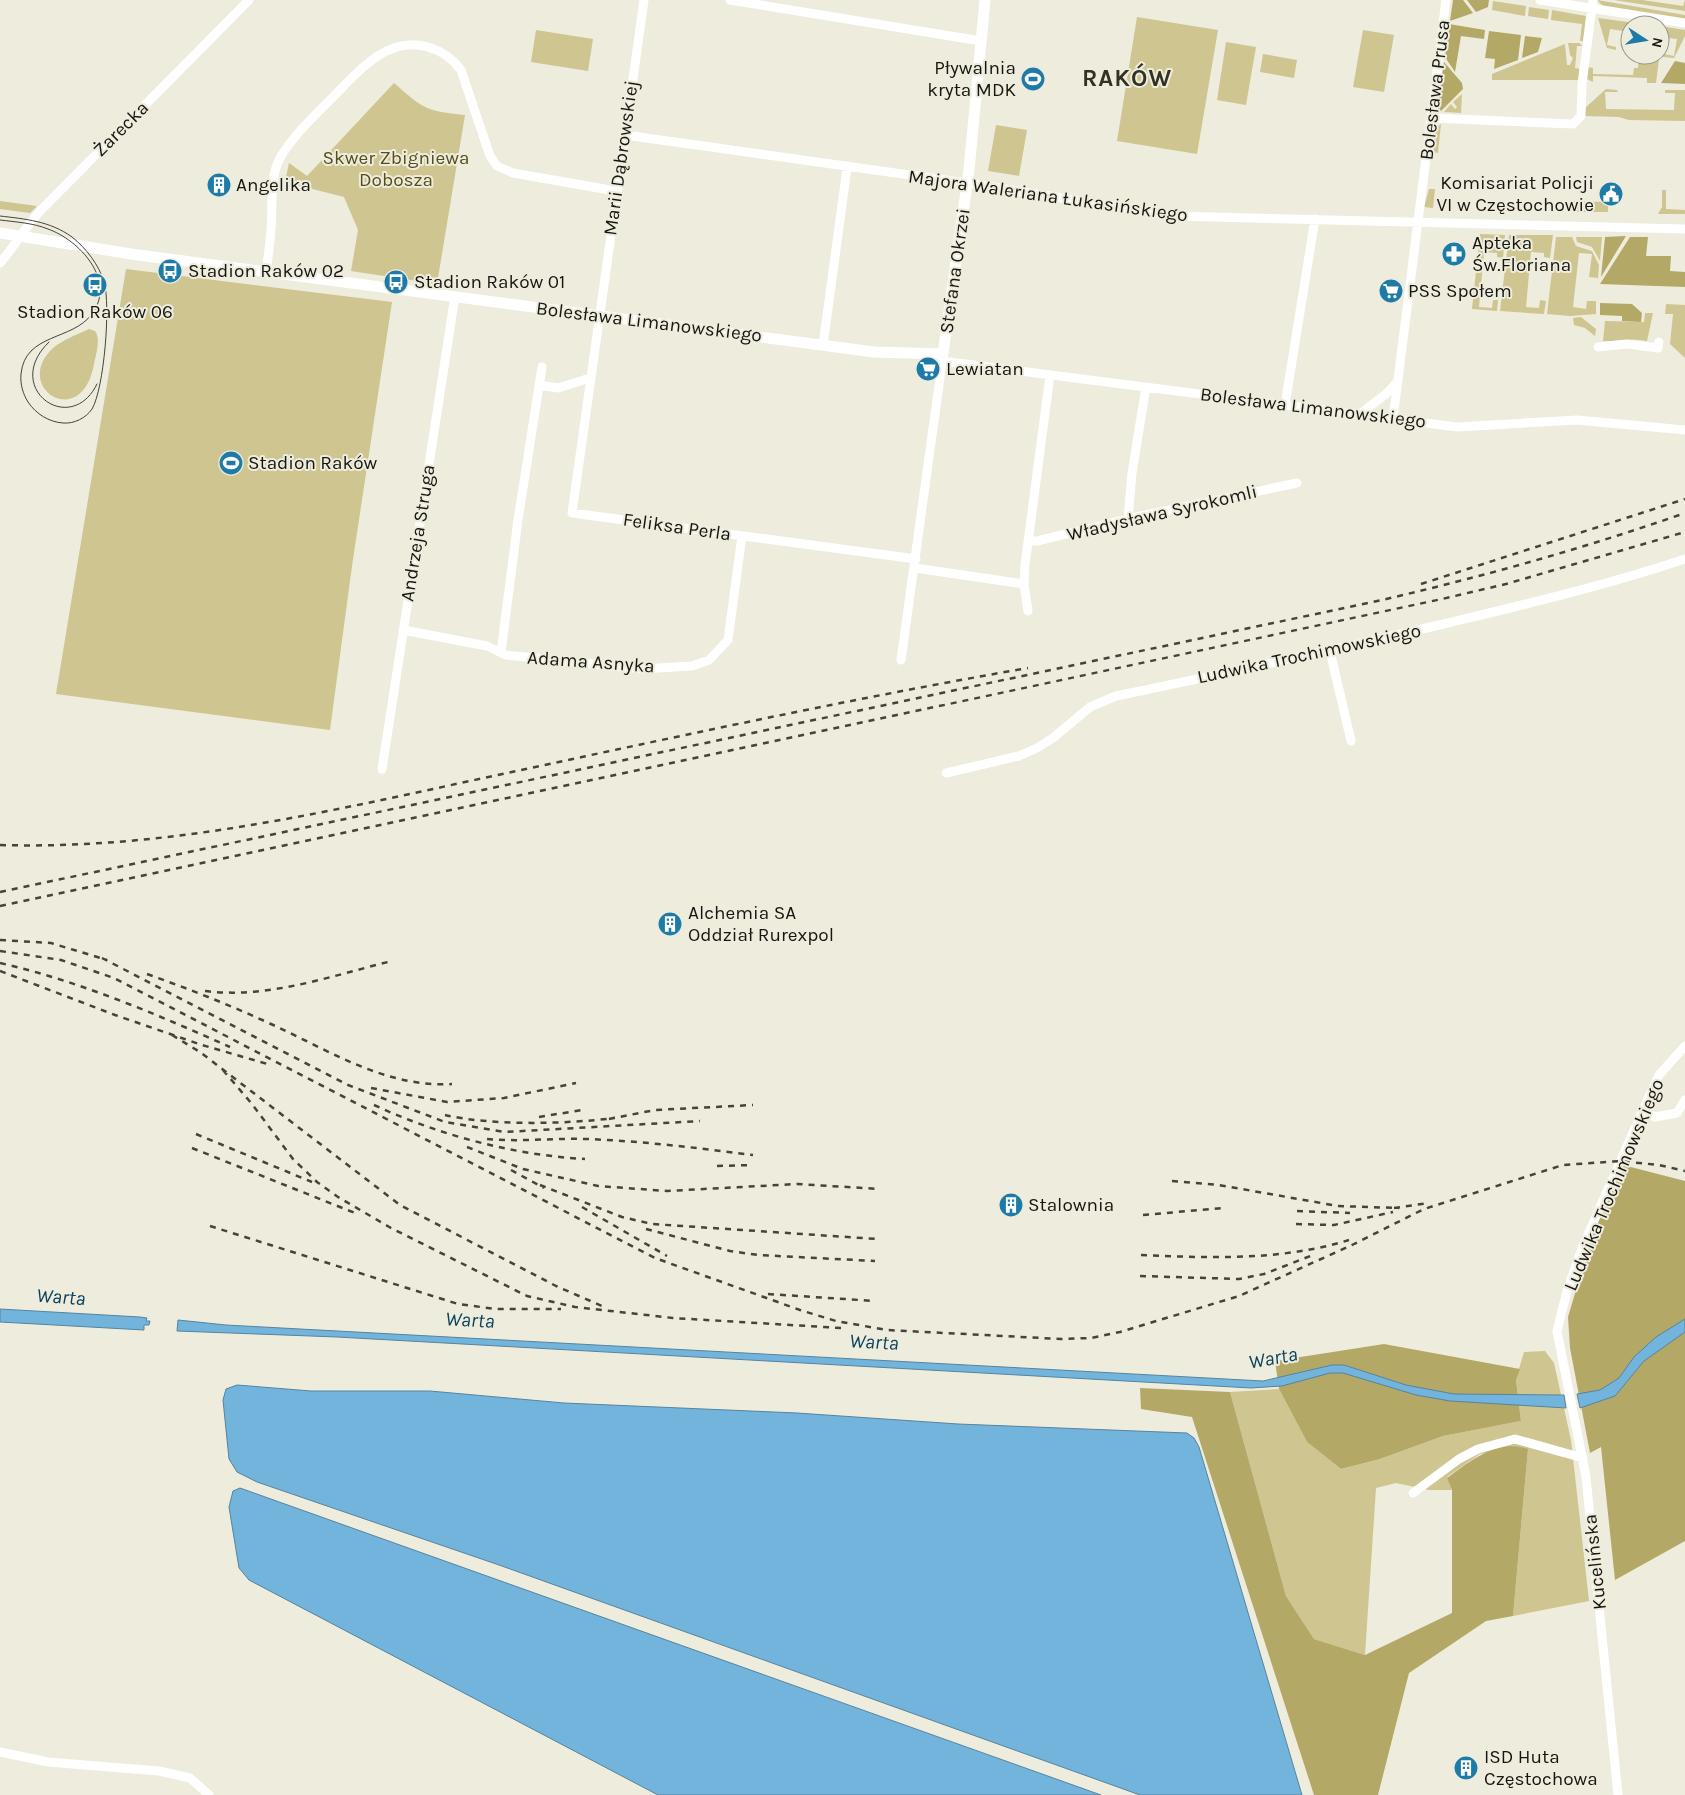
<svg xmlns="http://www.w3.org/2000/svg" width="1685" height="1795" font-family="Karla,sans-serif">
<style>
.green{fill:#cec590}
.forest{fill:#b4a866}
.water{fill:#72b4db;stroke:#56849e}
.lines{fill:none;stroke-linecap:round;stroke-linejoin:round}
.minor{stroke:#fff;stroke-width:9}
.tertiary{stroke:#fff;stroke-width:11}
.tram{stroke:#45433c;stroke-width:1}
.rail{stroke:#45433c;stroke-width:2.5;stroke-dasharray:6 6;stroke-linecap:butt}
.labels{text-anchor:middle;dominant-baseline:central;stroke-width:4;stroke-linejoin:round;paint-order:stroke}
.poi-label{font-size:19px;fill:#161510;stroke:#eeecdd;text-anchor:start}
.street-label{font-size:19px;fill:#161510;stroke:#eeecdd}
.park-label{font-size:19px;fill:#564d1a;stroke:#eeecdd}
.water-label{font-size:20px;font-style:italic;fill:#0a425c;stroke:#eeecdd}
.district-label{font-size:24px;font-weight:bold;letter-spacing:1px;fill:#333125;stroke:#eeecdd}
</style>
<rect width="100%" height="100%" fill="#eeecdd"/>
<path class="green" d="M1597 0 1685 15V19L1604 7Z
M1614 0H1642L1683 6 1685 0V11Z
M1493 1 1526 6 1525 16 1492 10Z
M1529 7 1549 10 1548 19 1528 16Z
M1552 10 1586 16 1583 41H1580L1582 24 1551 20Z
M1137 17 1218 30 1197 154 1117 141Z
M1598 18 1650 25H1630V32L1610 29 1607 45 1616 47V50L1607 48Z
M1660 26 1685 30V36L1674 58 1663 57 1664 54 1674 56 1677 39 1660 37Z
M536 30 593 39 588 71 531 62Z
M1363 30 1394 35 1384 92 1353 87Z
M1226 42 1256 47 1246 105 1217 100Z
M1568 43H1579L1583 46H1577L1575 68 1580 69 1579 80H1492V74L1565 44 1567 65H1570L1573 58 1570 55Z
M1263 54 1297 60 1294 78 1260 72Z
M1639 56 1659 59 1656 83H1647V78L1593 76V82L1587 79 1588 67 1593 68V74L1633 75 1634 68H1638Z
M394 83C424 109 425 111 465 115L437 284 351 271 358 230 344 197 285 182 289 163 307 176Z
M1606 89 1617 90 1618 92H1605L1606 109 1674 110 1675 93H1665V90H1685V121L1629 120 1619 117 1584 116V109Z
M1462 94 1461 113 1444 112 1451 104 1455 109 1457 107 1453 102Z
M1441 124 1438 153 1432 152 1435 129Z
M996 125 1027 130 1019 176 988 171Z
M1429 189H1435L1433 208 1424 207Z
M1662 190H1666V209L1685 210V214H1658L1662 207Z
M0 201 37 206 30 213 0 209Z
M1572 201 1608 202V212H1572Z
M1480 234 1505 235 1503 258 1497 257V253L1484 252 1479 307 1492 308 1493 300H1498L1497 311 1472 309Z
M1509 235H1553L1550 258 1544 257V253L1531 252 1526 307 1539 308 1540 300 1546 301 1544 314 1500 311Z
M1556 237H1572L1576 246 1592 251 1599 265 1598 278 1589 277 1592 254 1579 253 1573 307 1586 309 1587 301H1596V314L1570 316 1547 314Z
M1576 237H1602L1600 261 1592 247 1577 242Z
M126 269 392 302 352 566 330 730 56 694Z
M1666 304 1685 305V358L1670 344 1673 314H1665Z
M1645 313H1653L1647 341C1632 338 1619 341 1603 341L1605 321 1644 322Z
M1581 317 1596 329 1595 336 1585 328 1574 325 1573 318Z
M89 329 95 331C101 339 96 354 94 364 82 432 12 388 52 349 62 340 76 335 89 329Z
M1545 1351 1554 1363 1571 1440 1589 1601 1513 1616 1528 1449 1480 1454 1447 1477 1452 1490H1429L1396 1483 1376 1488 1365 1655 1314 1639 1286 1596 1230 1392 1279 1389 1307 1442 1341 1469 1380 1459 1443 1436 1521 1421 1516 1379 1524 1352Z"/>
<path class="forest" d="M1453 0H1463L1473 13 1450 21Z
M1467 0H1489L1488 7 1476 12Z
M1449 24 1485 30 1484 39 1461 36 1455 72 1445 57Z
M1489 31 1521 35 1518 60 1494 69 1495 59 1485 58Z
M1525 36 1542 38 1538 52 1522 58Z
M1675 61 1685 63V84L1661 83Z
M1444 62 1462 83 1463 89 1441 111 1437 110Z
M1626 236 1601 277 1605 237Z
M1630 237H1648L1646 256H1671L1670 271 1685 272V287L1600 284Z
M1600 303 1632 304 1642 313 1641 322 1622 321V316L1600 315Z
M1623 1165 1685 1181V1541L1615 1580 1601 1447 1590 1453 1570 1348 1568 1317 1594 1229Z
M1384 1344 1520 1369 1516 1380 1521 1421 1443 1436 1380 1459 1341 1469 1307 1442 1279 1389 1275 1361Z
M1140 1388 1230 1392 1286 1596 1314 1639 1365 1655 1452 1613V1490L1447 1478C1470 1461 1498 1438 1528 1449L1513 1616 1486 1621 1409 1673 1378 1795H1314L1192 1417 1141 1409Z"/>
<path class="water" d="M0 1309 140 1317 147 1318 146 1321H150L149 1325H144V1330L0 1322Z
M1685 1319V1332L1644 1361 1615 1396 1580 1408 1577 1394 1600 1390 1619 1378 1634 1357 1656 1337Z
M178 1320 226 1325 1263 1381 1332 1365H1344L1406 1385 1454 1394 1564 1395 1566 1408 1450 1401 1416 1395 1343 1373H1330L1282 1386 1251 1388 337 1337 177 1331Z
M237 1385 311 1391H430L564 1403 797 1413 958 1424 1187 1433 1194 1438 1199 1447 1302 1795H1140L499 1565 257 1482 237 1472 229 1459 223 1400 226 1389Z
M240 1488 1101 1795H658L249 1580 239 1568 229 1507 233 1491Z"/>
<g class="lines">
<path class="minor" d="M644 0 572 513 916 559
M730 0 981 41
M1540 0 1685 23
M1431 118 1573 124 1581 116 1582 84 1593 0
M625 135 981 185 1174 216 1685 229
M0 263C15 246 25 227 41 210L249 0
M266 272C268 258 270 244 271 230 273 208 269 178 280 158 292 137 313 117 330 100 356 74 386 35 428 47 442 51 452 58 461 70L490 156 497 166 513 173 616 191
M823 345 847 168
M1598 347 1627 344 1658 348 1659 342
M942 361 1457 427 1577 420 1685 430
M539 385 558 388 590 378
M1285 405 1315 219
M1360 414 1386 394 1398 381
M1393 419 1446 0
M1128 519 1132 473 1146 387
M1028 541H1037L1141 516 1297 483
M915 568 1024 584
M1028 611 1024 584 1025 565 1050 375
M403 630 487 646 506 655 641 669 692 666 709 660 728 640 742 536
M1330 651 1351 741
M501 652 518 520 542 367
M901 660 943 356
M382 769 455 296
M946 773 1019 756 1037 748 1053 738 1090 707 1116 696C1227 673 1337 649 1448 623 1527 604 1607 585 1685 559
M1642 1112 1655 1117 1677 1113 1685 1100
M1413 1493 1459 1459 1478 1449 1515 1439 1583 1458
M0 1752 48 1762 159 1771 190 1778 209 1795
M1618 1795 1586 1477 1557 1331 1567 1291 1582 1248 1642 1112 1659 1075 1685 1046"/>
<path class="tertiary" d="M0 233 131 254 874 352 943 354 969 170 985 0"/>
<path class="tram" d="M0 216C25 219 50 221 72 237 86 248 99 265 104 282 111 305 104 389 92 409 86 418 74 424 63 423 49 422 36 414 28 402 23 394 20 384 21 374 25 333 72 341 92 314 117 280 79 240 48 229 33 223 16 222 0 220
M49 342C1 388 71 438 97 384"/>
<path class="rail" d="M1421 584 1685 499
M0 845C168 850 330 811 493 776 671 738 849 699 1028 668
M0 892 1382 600C1485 576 1585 548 1685 513
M0 906 1442 599 1506 584 1685 532
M0 940 51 943 107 960
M0 951 61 960 114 978 655 1258 800 1310 836 1321 887 1330 1061 1339 1091 1338 1120 1332 1239 1296 1352 1245 1424 1209 1563 1165 1620 1161 1659 1165 1685 1171
M102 958 348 1085 445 1122 505 1132 700 1121
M0 963C79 981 156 1014 230 1047
M0 971 115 1015 202 1045 271 1065
M147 974C189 989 230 1005 271 1024 328 1050 386 1088 452 1084
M205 991C269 999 330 976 392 961
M172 1035 200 1052 400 1205 556 1286 602 1306
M223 1070 252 1104 293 1159 317 1182 338 1197 391 1228 527 1296 575 1307 673 1318 841 1328
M371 1088 447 1102 504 1098 576 1083
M374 1105C439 1135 513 1155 585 1159
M445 1115C492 1126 567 1124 615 1118
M539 1117 582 1110
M609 1119 655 1110 753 1105
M196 1134 312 1182
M487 1139C520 1142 553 1138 586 1139 642 1141 698 1148 753 1155
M467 1147 523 1169 598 1186 667 1191 797 1184 880 1189
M192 1148 355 1213
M717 1166 753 1165
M511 1170 544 1188
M1172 1181 1219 1185 1338 1206 1399 1208
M540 1185 622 1217 652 1224 877 1239
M582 1207 667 1256
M1394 1208 1429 1203
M1297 1211 1350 1213
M1143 1215 1223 1208
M1296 1224 1334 1225 1393 1212
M210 1226 458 1304 496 1309H561
M646 1229 730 1251 758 1255 875 1261
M1141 1255C1211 1258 1281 1261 1349 1240
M1140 1276 1239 1279 1264 1274 1313 1255
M768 1294 875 1301"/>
</g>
<defs>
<symbol id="stadium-disc" viewBox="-11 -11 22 22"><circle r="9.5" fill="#1d7ba8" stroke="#eeecdd"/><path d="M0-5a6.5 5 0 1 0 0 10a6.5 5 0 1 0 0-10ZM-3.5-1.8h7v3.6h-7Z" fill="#fff"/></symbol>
<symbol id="building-disc" viewBox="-11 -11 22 22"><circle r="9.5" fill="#1d7ba8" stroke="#eeecdd"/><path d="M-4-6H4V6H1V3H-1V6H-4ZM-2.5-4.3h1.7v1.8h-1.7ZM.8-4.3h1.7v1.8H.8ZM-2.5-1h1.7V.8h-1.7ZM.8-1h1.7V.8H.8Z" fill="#fff"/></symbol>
<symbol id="civic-disc" viewBox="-11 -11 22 22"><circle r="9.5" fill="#1d7ba8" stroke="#eeecdd"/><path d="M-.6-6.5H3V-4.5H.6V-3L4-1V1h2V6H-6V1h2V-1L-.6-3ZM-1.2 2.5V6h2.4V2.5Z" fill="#fff"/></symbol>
<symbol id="pharmacy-disc" viewBox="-11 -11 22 22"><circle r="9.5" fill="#1d7ba8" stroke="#eeecdd"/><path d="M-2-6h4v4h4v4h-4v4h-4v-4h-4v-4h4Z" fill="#fff"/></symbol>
<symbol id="bus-disc" viewBox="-11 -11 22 22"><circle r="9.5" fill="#1d7ba8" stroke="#eeecdd"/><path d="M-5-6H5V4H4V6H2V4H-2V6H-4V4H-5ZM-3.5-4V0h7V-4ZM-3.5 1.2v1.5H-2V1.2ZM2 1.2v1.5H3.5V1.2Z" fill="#fff"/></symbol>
<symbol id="supermarket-disc" viewBox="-11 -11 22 22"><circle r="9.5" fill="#1d7ba8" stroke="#eeecdd"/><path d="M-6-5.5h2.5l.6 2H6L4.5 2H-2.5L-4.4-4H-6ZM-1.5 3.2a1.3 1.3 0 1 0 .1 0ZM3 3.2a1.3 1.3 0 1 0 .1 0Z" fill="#fff"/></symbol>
</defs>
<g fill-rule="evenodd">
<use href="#stadium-disc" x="1019" y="65" width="28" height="28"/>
<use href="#building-disc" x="205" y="171" width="28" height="28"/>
<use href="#civic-disc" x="1597" y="180" width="28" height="28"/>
<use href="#pharmacy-disc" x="1440" y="240" width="28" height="28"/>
<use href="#bus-disc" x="156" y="257" width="28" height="28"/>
<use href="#bus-disc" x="382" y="268" width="28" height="28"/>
<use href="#bus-disc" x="81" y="271" width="28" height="28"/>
<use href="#supermarket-disc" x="1377" y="277" width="28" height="28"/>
<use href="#supermarket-disc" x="914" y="355" width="28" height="28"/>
<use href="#stadium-disc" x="217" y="449" width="28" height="28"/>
<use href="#building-disc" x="656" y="910" width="28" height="28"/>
<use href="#building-disc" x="997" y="1191" width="28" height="28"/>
<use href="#building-disc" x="1452" y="1754" width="28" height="28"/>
</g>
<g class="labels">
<g class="poi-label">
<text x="1016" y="68" text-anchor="end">Pływalnia<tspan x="1016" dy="22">kryta MDK</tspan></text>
<text x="1594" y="183" text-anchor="end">Komisariat Policji<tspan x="1594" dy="22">VI w Częstochowie</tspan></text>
<text x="236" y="185">Angelika</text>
<text x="1472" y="243">Apteka<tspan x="1472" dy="22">Św.Floriana</tspan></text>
<text x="188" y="271">Stadion Raków 02</text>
<text x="414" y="282">Stadion Raków 01</text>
<text x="1408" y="291">PSS Społem</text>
<text x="95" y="312" text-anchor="middle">Stadion Raków 06</text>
<text x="946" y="369">Lewiatan</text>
<text x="248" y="463">Stadion Raków</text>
<text x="688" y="913">Alchemia SA<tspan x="688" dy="22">Oddział Rurexpol</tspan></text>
<text x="1028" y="1205">Stalownia</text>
<text x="1484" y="1757">ISD Huta<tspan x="1484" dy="22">Częstochowa</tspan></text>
</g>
<g class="street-label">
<text transform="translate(1435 90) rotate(-83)">Bolesława Prusa</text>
<text transform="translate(121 129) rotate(-45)">Żarecka</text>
<text transform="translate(621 158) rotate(-82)">Marii Dąbrowskiej</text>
<text transform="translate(1048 196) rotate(8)">Majora Waleriana Łukasińskiego</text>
<text transform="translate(955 271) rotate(-82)">Stefana Okrzei</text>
<text transform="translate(649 322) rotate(7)">Bolesława Limanowskiego</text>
<text transform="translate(1313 408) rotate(7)">Bolesława Limanowskiego</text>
<text transform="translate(1162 513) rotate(-13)">Władysława Syrokomli</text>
<text transform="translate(677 527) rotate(8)">Feliksa Perla</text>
<text transform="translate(418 533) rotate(-81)">Andrzeja Struga</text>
<text transform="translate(1309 654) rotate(-12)">Ludwika Trochimowskiego</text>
<text transform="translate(591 662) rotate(4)">Adama Asnyka</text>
<text transform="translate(1614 1185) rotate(-67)">Ludwika Trochimowskiego</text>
<text transform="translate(1595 1562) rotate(-96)">Kucelińska</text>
</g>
<g class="park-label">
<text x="396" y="158">Skwer Zbigniewa<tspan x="396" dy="22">Dobosza</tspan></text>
</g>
<g class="water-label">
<text transform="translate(61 1297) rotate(4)">Warta</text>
<text transform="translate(470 1320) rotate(3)">Warta</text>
<text transform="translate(874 1342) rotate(3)">Warta</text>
<text transform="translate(1273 1358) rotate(-10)">Warta</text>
</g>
<g class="district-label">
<text x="1127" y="78">RAKÓW</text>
</g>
</g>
<g transform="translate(1645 40) rotate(102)"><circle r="24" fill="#eeecdd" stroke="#98968b"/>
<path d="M0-4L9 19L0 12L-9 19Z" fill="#1d7ba8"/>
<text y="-8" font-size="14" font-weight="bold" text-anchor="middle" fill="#161510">N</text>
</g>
</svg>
